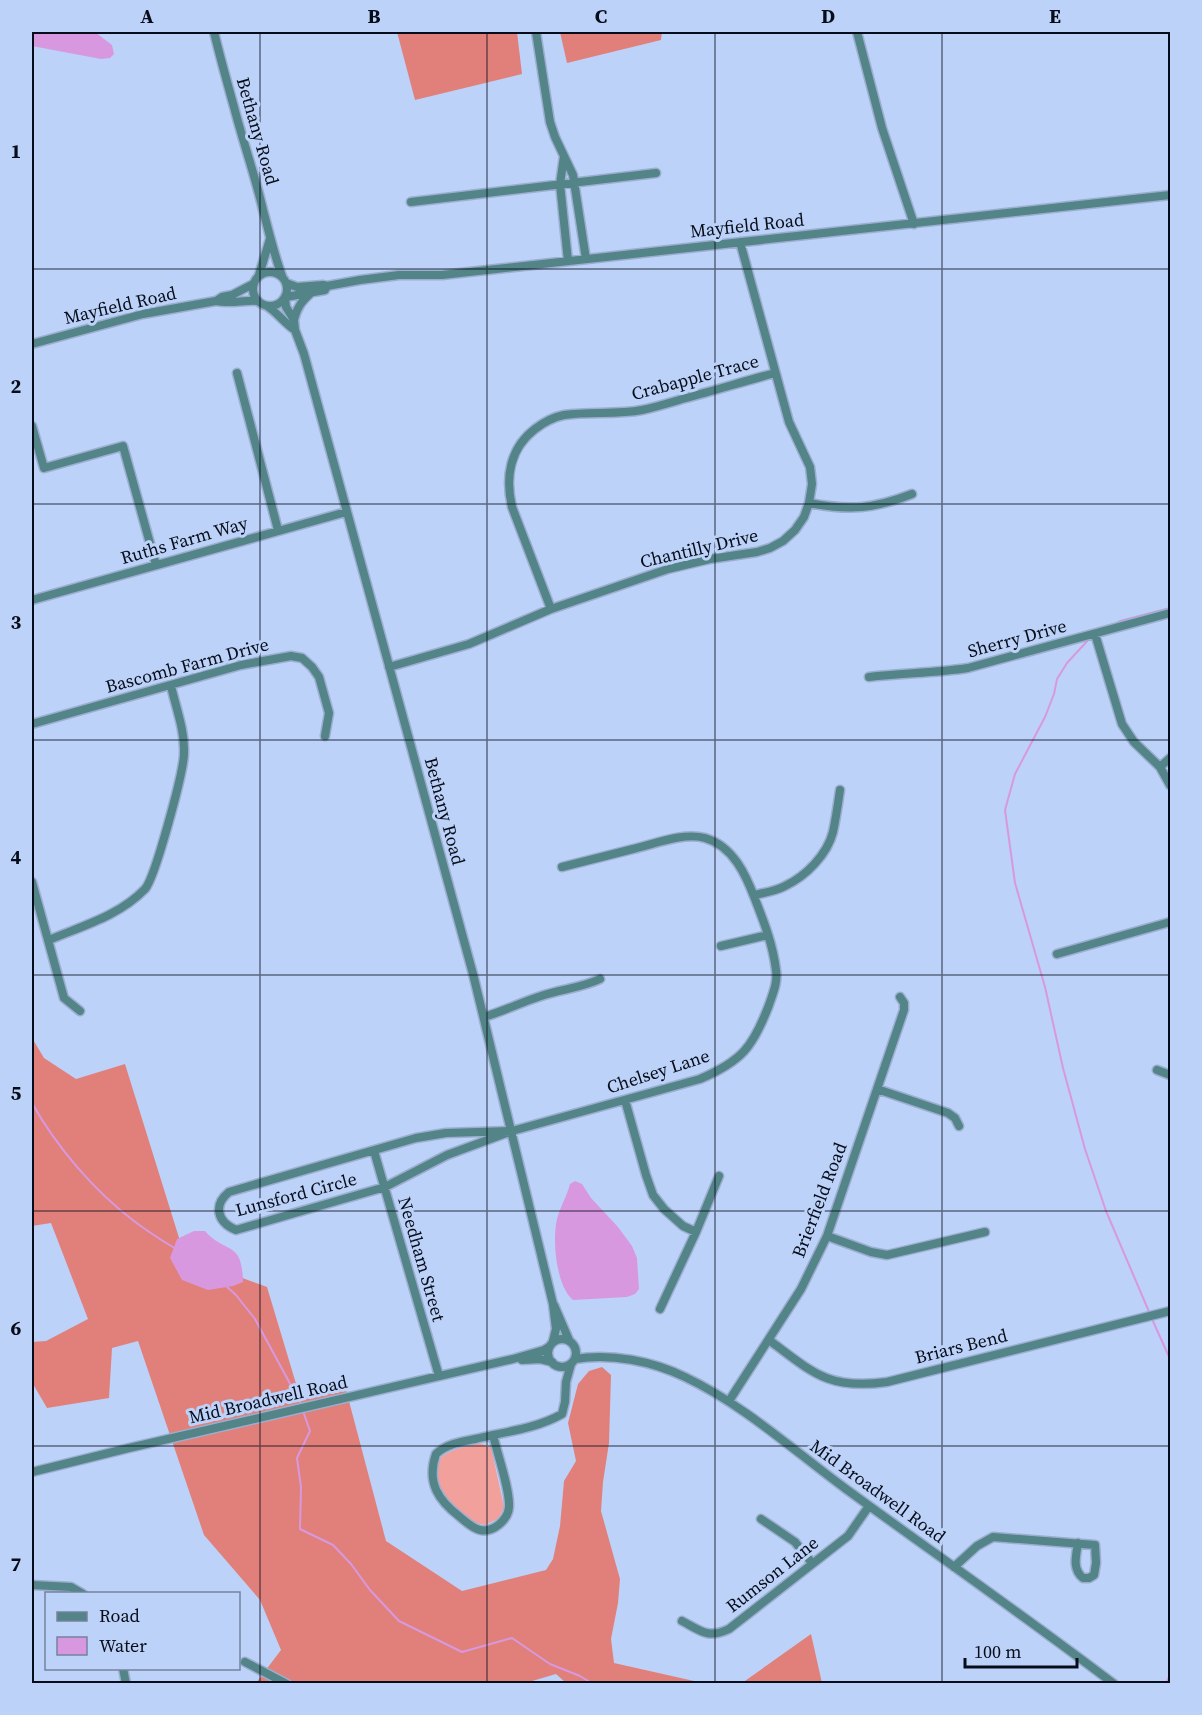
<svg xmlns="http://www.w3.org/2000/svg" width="1202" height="1715" font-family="'Source Serif 4',serif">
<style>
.green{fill:#f1a09c}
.forest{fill:#e1807b}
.water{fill:#d898df}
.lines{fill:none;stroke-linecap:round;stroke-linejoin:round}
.stream{stroke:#d898df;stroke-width:2}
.minor-casing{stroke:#9caed0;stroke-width:11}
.minor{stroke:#528488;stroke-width:8}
.grid{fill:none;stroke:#060c19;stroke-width:1.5;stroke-opacity:0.55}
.labels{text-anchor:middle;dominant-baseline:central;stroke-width:6;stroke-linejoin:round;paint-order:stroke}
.street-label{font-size:18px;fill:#060c19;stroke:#bdd2f8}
.neatline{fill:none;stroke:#060c19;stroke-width:2}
.grid-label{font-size:20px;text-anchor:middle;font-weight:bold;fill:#060c19}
</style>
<rect width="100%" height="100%" fill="#bdd2f8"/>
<path class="green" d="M479 1443 491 1447 504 1507 499 1518 485 1525C460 1521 428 1485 439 1459 451 1449 464 1447 479 1443Z"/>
<path class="forest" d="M397 32H517L522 74 415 100Z
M560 32H662L661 40 567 63Z
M32 1038 44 1058 76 1079 125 1064 185 1257 267 1287 300 1397 345 1386 386 1541 462 1591 546 1570 553 1559 560 1526 564 1481 576 1461 568 1423 578 1384 589 1371 602 1367 611 1375 609 1443 603 1482 601 1511 620 1579 618 1603 611 1639 614 1663 703 1683H566L556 1674 522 1684 256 1683 281 1650 260 1600 204 1535 138 1341 112 1348 109 1398 47 1408 33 1384H32V1342L46 1341 88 1319 51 1223 32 1226Z
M811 1634 822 1683H742Z"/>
<path class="water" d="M32 32H95L112 45 114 54 110 58 101 59 32 46Z
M575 1181 582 1184 591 1198 618 1227 632 1246 637 1258 639 1289 635 1294 627 1297 573 1300C556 1286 552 1240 557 1219 560 1207 567 1196 570 1184Z
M194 1231H205C226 1255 242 1239 243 1282L233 1286 208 1290 182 1280 170 1258 177 1239Z"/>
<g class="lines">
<path class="stream" d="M1113 625 1120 621 1170 608
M1090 638 1067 663 1057 679 1054 694 1045 717 1015 774 1005 810 1015 883 1045 987 1063 1068 1085 1149 1106 1211 1150 1314
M32 1103C56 1146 94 1191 134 1221 147 1231 161 1240 176 1249
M226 1286 236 1295 255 1319 300 1402
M1152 1319 1170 1359
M303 1411 310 1431 297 1458 301 1487 300 1529 333 1545 351 1564 370 1590 399 1621 462 1652 512 1638 550 1664 580 1676 593 1684
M1166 1684 1170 1674"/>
<defs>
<path id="minor" d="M214 32C220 57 227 82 234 107 243 142 255 175 263 210 269 232 274 254 282 276
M536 32 550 122 555 137 564 156
M857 32 882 128 914 224
M411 202 656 173
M568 261 560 184 564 156 573 175 586 259
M253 289a17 17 0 1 1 34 0a17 17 0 1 1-34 0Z
M259 275 270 239
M286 283 297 287 323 285 327 286 360 280 399 275H442L1170 195
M286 297 325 290 326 288
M285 298 286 307 294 320 295 330 304 354 473 974 553 1304 556 1329 553 1341
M217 301C229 304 244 300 258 301
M267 306C278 313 285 324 295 330
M294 320C297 307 302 301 311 293
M32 344 143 314 216 301 222 297 232 295 253 284
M237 373 278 530
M32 426 44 468 123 446 156 565
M809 503C850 511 873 509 912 494
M32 600 346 512
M551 609 512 507C505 477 510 448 535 429 544 422 554 417 564 415 590 411 616 415 642 410 657 407 672 402 686 398 716 390 745 381 775 373
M1095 634 1122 724 1134 742 1160 767 1170 785
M389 667 469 644 551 609 668 569 710 559 757 552 770 548 783 541 795 530 804 517 809 503 812 484 810 467 789 422 740 242
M869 677C902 673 935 673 968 668L1170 613
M32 724 241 665 291 656 302 658 312 667 319 677 329 713 325 736
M1160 767 1170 758
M32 882 64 998 80 1011
M754 895C764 893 776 891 785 886 806 876 827 855 833 832 836 818 838 804 840 790
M49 940C82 926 119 916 145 889 155 878 184 771 184 753 185 731 176 708 171 686
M721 946 768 935
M1057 954 1170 922
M484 1017C504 1011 522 1002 541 996 561 989 581 988 600 979
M1157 1070 1170 1075
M877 1089 948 1113 955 1118 959 1126
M625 1100 646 1175 653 1195 664 1209 683 1226 696 1232
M512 1131 446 1133 416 1138 229 1192C213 1205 217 1222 236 1230L385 1187 447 1155 512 1131 700 1079C742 1061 753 1047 769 1005 773 993 778 982 776 970 773 945 764 922 755 899 746 875 733 846 705 838 683 832 655 844 633 849 610 855 586 861 562 867
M374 1151 439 1376
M827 1236 871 1252 887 1255 985 1232
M554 1305 569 1340
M660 1309 696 1232 719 1176
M548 1353a14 14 0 1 1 28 0a14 14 0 1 1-28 0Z
M769 1340C813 1373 829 1390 887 1382L1170 1311
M575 1359C611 1353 652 1361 685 1377 744 1405 793 1450 846 1489 935 1554 1026 1617 1114 1684
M522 1360 540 1359 552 1362
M729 1401 801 1289 827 1236 904 1010V1003L900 997
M493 1435C497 1453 510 1489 509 1507 508 1520 493 1533 480 1530 472 1528 466 1522 460 1517 439 1501 426 1483 436 1454 447 1444 460 1442 475 1439 503 1432 536 1429 562 1414L565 1402 566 1382 571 1364
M32 1472 129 1448 513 1359 544 1350 549 1347
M761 1519 795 1542 812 1563
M954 1567 977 1546 993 1537 1095 1545 1096 1563 1094 1575 1089 1578H1083C1072 1569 1076 1556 1078 1543
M32 1585 71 1587 83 1594
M682 1621C701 1631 708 1639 729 1629L848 1536 869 1506
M245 1662 287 1684
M123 1668 126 1684"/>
</defs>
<use href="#minor" class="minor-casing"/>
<use href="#minor" class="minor"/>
</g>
<path class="grid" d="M260 32V1684M487 32V1684M715 32V1684M942 32V1684M32 269H1170M32 504H1170M32 740H1170M32 975H1170M32 1211H1170M32 1446H1170"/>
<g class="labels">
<g class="street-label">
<text transform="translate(258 131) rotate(74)">Bethany Road</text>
<text transform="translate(747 225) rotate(-6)">Mayfield Road</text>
<text transform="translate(120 305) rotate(-13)">Mayfield Road</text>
<text transform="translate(695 377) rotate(-15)">Crabapple Trace</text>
<text transform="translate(184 540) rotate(-16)">Ruths Farm Way</text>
<text transform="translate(699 548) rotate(-13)">Chantilly Drive</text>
<text transform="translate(1017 638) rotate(-15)">Sherry Drive</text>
<text transform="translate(187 665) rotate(-15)">Bascomb Farm Drive</text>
<text transform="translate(445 811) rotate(75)">Bethany Road</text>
<text transform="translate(658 1071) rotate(-18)">Chelsey Lane</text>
<text transform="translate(296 1194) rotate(-15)">Lunsford Circle</text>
<text transform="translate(819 1200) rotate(-69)">Brierfield Road</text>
<text transform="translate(422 1259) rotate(74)">Needham Street</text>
<text transform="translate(961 1346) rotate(-14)">Briars Bend</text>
<text transform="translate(268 1399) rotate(-13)">Mid Broadwell Road</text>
<text transform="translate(878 1491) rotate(36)">Mid Broadwell Road</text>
<text transform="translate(772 1574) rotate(-38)">Rumson Lane</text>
</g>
</g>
<rect width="1202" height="1715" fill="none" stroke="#bdd2f8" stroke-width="66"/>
<rect x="45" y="1592" width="195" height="78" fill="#bdd2f8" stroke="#74839f" stroke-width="1.5"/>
<rect x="57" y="1612" width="30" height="9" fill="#528488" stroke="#74839f" stroke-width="1.5"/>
<text x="99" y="1622" font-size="18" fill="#060c19">Road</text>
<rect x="57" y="1637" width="30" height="18" fill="#d898df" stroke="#74839f" stroke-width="1.5"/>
<text x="99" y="1652" font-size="18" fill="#060c19">Water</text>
<path d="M965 1658v9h112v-9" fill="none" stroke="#060c19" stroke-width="3"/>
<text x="974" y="1658" font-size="18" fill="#060c19" stroke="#bdd2f8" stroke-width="4.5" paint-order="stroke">100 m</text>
<rect x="33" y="33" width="1136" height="1649" class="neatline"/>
<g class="grid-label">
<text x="147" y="23">A</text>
<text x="374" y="23">B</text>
<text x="601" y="23">C</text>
<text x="828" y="23">D</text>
<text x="1055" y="23">E</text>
<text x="16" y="158">1</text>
<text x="16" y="393">2</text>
<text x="16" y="629">3</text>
<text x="16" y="864">4</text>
<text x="16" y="1100">5</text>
<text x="16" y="1335">6</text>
<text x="16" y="1571">7</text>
</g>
</svg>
